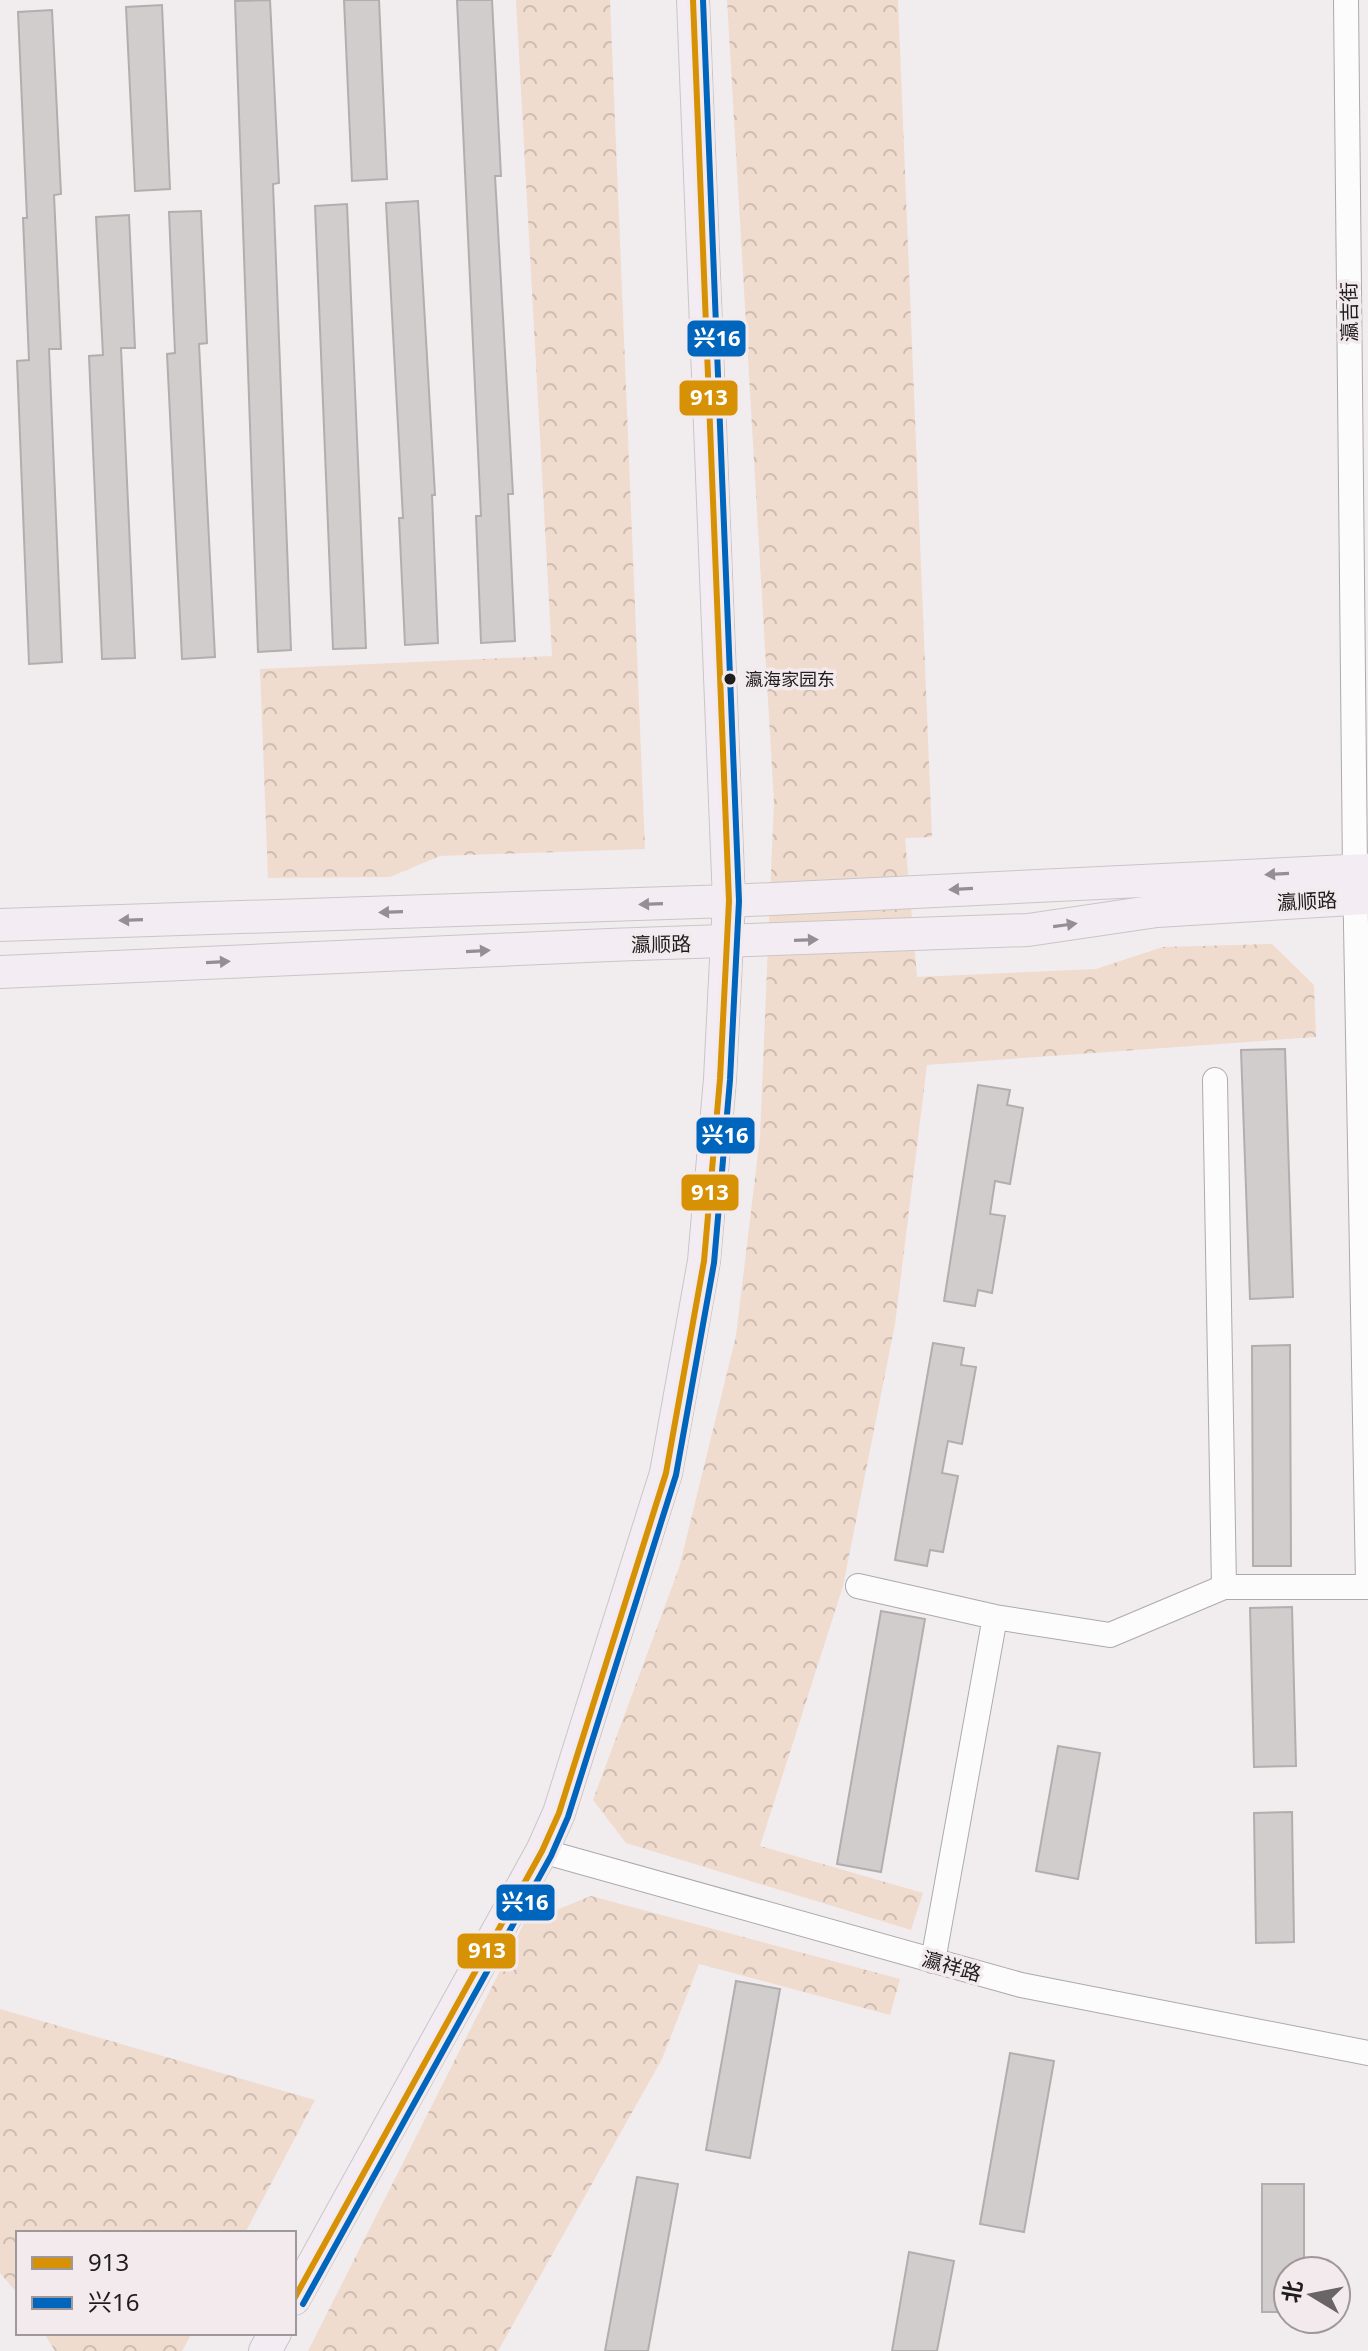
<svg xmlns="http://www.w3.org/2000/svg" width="1368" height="2351" font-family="'Noto Sans','Noto Sans SC',sans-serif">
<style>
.park{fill:url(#park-crowns)}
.building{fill:#d1cdcd;stroke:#b2aeaf;stroke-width:2}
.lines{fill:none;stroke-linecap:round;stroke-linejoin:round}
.minor-casing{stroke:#adaaab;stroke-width:26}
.major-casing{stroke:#c9c6c7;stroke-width:34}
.minor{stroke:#fdfcfc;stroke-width:24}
.major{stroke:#f3edf3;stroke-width:32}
.bus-1-casing{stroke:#f3eaed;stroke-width:12}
.bus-2-casing{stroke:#f3eaed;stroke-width:12}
.bus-1{stroke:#d79104;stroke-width:6}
.bus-2{stroke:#0065bd;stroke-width:6}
.oneway{fill:#948f93}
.bus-dot{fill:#201d1e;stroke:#f3eaed;stroke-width:3}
.labels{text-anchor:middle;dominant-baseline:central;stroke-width:7;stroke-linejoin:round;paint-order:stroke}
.bus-label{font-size:18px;fill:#201d1e;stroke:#f3eaed;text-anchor:start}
.street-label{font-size:20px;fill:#201d1e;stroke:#f3eaed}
.line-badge{stroke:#f3eaed;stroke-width:3}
.badge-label{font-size:22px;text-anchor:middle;font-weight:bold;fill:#fff}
</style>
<defs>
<pattern id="park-crowns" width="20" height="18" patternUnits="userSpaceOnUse" patternTransform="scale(2)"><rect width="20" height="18" fill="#f0dccf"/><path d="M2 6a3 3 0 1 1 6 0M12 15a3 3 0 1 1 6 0" fill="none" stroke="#cebcb1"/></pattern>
</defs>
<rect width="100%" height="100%" fill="#f1ecee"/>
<path class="park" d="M516 0H610L645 849 440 856 390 877 268 878 260 669 552 656Z
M727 0H898L932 837 905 838 917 977 1096 969 1163 947 1272 944 1314 985 1316 1037 927 1065 895 1324 843 1586 760 1846 923 1893 911 1930 626 1843 593 1800 679 1568 736 1336 760 1136 774 802Z
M591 1896 900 1979 890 2015 699 1964 662 2059 498 2351H308L524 1923Z
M0 2009 315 2100 245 2233H18V2294L0 2273Z
M44 2333H192L182 2351H55Z"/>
<path class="building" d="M270 0 279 183 273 184 291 650 258 652 235 1Z
M344 0H379L387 179 352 181Z
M457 0H492L501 176H495L513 494H508L515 641 481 643 476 516H481Z
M162 5 170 189 135 191 126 7Z
M52 10 61 194 54 195 61 349H49L62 662 29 664 17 361 29 360 23 218H27L18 12Z
M418 201 435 495H432L438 643 405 645 399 518H403L386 203Z
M347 204 366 648 333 649 315 206Z
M201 211 207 343 199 344 215 657 182 659 167 354 175 353 169 212Z
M129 215 135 348H121L135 658 102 659 89 356 103 355 96 217Z
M1285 1049 1293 1297 1250 1299 1241 1050Z
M978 1085 1010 1090 1007 1105 1023 1108 1010 1184 995 1181 990 1214 1005 1216 992 1293 978 1290 975 1306 944 1301Z
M933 1343 964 1348 961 1365 976 1367 962 1444 948 1441 942 1473 958 1476 943 1552 930 1550 927 1566 895 1560Z
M1290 1345 1291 1566H1253L1252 1346Z
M1292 1607 1296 1766 1254 1767 1250 1608Z
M881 1611 925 1619 881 1872 837 1864Z
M1058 1746 1100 1753 1078 1879 1036 1871Z
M1292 1812 1294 1942 1256 1943 1254 1813Z
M736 1981 780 1989 750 2158 706 2150Z
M1010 2053 1054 2061 1024 2232 980 2224Z
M637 2177 678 2184 648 2351H605Z
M1262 2184H1304V2271H1288V2312H1262Z
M909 2252 954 2261 937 2351H892Z"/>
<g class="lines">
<defs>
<path id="minor" d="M1346 0 1355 870 1368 1583
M1215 1080 1224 1587
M858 1586 995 1617 1110 1635 1224 1587H1368
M542 1851 1021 1985 1368 2053
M933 1961 995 1617"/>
<path id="major" d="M0 925 729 901 1368 870
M0 972 609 945 1028 930 1157 911 1368 898
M294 2299 542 1851 559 1813 666 1473 704 1261 720 1079 729 901 693 0
M265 2351 275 2333"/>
</defs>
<use href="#minor" class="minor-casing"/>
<use href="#major" class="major-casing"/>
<use href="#minor" class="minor"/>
<use href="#major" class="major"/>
<defs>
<path id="bus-1" d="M294 2299 542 1851 559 1813 666 1473 704 1261 720 1079 729 901 693 0"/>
<path id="bus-2" d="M303 2304 551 1856 568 1817 676 1475 714 1263 730 1080 739 901 703 0"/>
</defs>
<use href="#bus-1" class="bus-1-casing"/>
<use href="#bus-2" class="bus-2-casing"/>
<use href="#bus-1" class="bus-1"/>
<use href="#bus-2" class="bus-2"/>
</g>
<defs><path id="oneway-solid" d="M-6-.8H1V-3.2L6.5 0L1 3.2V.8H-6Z" transform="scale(2)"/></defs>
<g class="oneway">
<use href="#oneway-solid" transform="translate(1277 874) rotate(177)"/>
<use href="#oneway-solid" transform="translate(961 889) rotate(177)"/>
<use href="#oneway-solid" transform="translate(651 904) rotate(178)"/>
<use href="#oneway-solid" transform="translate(391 912) rotate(178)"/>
<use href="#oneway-solid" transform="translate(131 920) rotate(178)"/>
<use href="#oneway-solid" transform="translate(1065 925) rotate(-8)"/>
<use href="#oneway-solid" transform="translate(806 940) rotate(-2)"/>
<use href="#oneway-solid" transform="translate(478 951) rotate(-3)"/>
<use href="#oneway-solid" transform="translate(218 962) rotate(-3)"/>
</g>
<circle class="bus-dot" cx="730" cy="679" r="7"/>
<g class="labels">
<g class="bus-label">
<text x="745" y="679">瀛海家园东</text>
</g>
<g class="street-label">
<text transform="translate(1349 312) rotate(-91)">瀛吉街</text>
<text transform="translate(1307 901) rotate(-3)">瀛顺路</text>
<text transform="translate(661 944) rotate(-1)">瀛顺路</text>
<text transform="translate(952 1966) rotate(16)">瀛祥路</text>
</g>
</g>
<g class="line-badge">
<rect x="686" y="319" width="61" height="39" rx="8" fill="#0065bd"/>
<rect x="678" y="379" width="61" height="38" rx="8" fill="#d79104"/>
<rect x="695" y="1116" width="61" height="39" rx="8" fill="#0065bd"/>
<rect x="680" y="1173" width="60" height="39" rx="8" fill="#d79104"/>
<rect x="495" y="1883" width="61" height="39" rx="8" fill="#0065bd"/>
<rect x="456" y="1932" width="61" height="38" rx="8" fill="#d79104"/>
</g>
<g class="badge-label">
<text x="717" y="346">兴16</text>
<text x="709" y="405">913</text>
<text x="725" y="1143">兴16</text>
<text x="710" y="1200">913</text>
<text x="525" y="1910">兴16</text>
<text x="487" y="1958">913</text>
</g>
<rect x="16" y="2231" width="280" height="104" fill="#f3eaed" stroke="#9f989a" stroke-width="2"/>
<rect x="32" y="2257" width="40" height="12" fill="#d79104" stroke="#9f989a" stroke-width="2"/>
<text x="88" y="2271" font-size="24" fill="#201d1e">913</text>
<rect x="32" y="2297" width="40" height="12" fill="#0065bd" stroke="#9f989a" stroke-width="2"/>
<text x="88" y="2311" font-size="24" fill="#201d1e">兴16</text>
<g transform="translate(1312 2295) rotate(280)"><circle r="38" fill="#f3eaed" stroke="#9f989a" stroke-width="2"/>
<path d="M0-6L14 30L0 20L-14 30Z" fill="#696567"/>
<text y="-12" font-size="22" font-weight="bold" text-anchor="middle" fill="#201d1e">北</text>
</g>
</svg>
